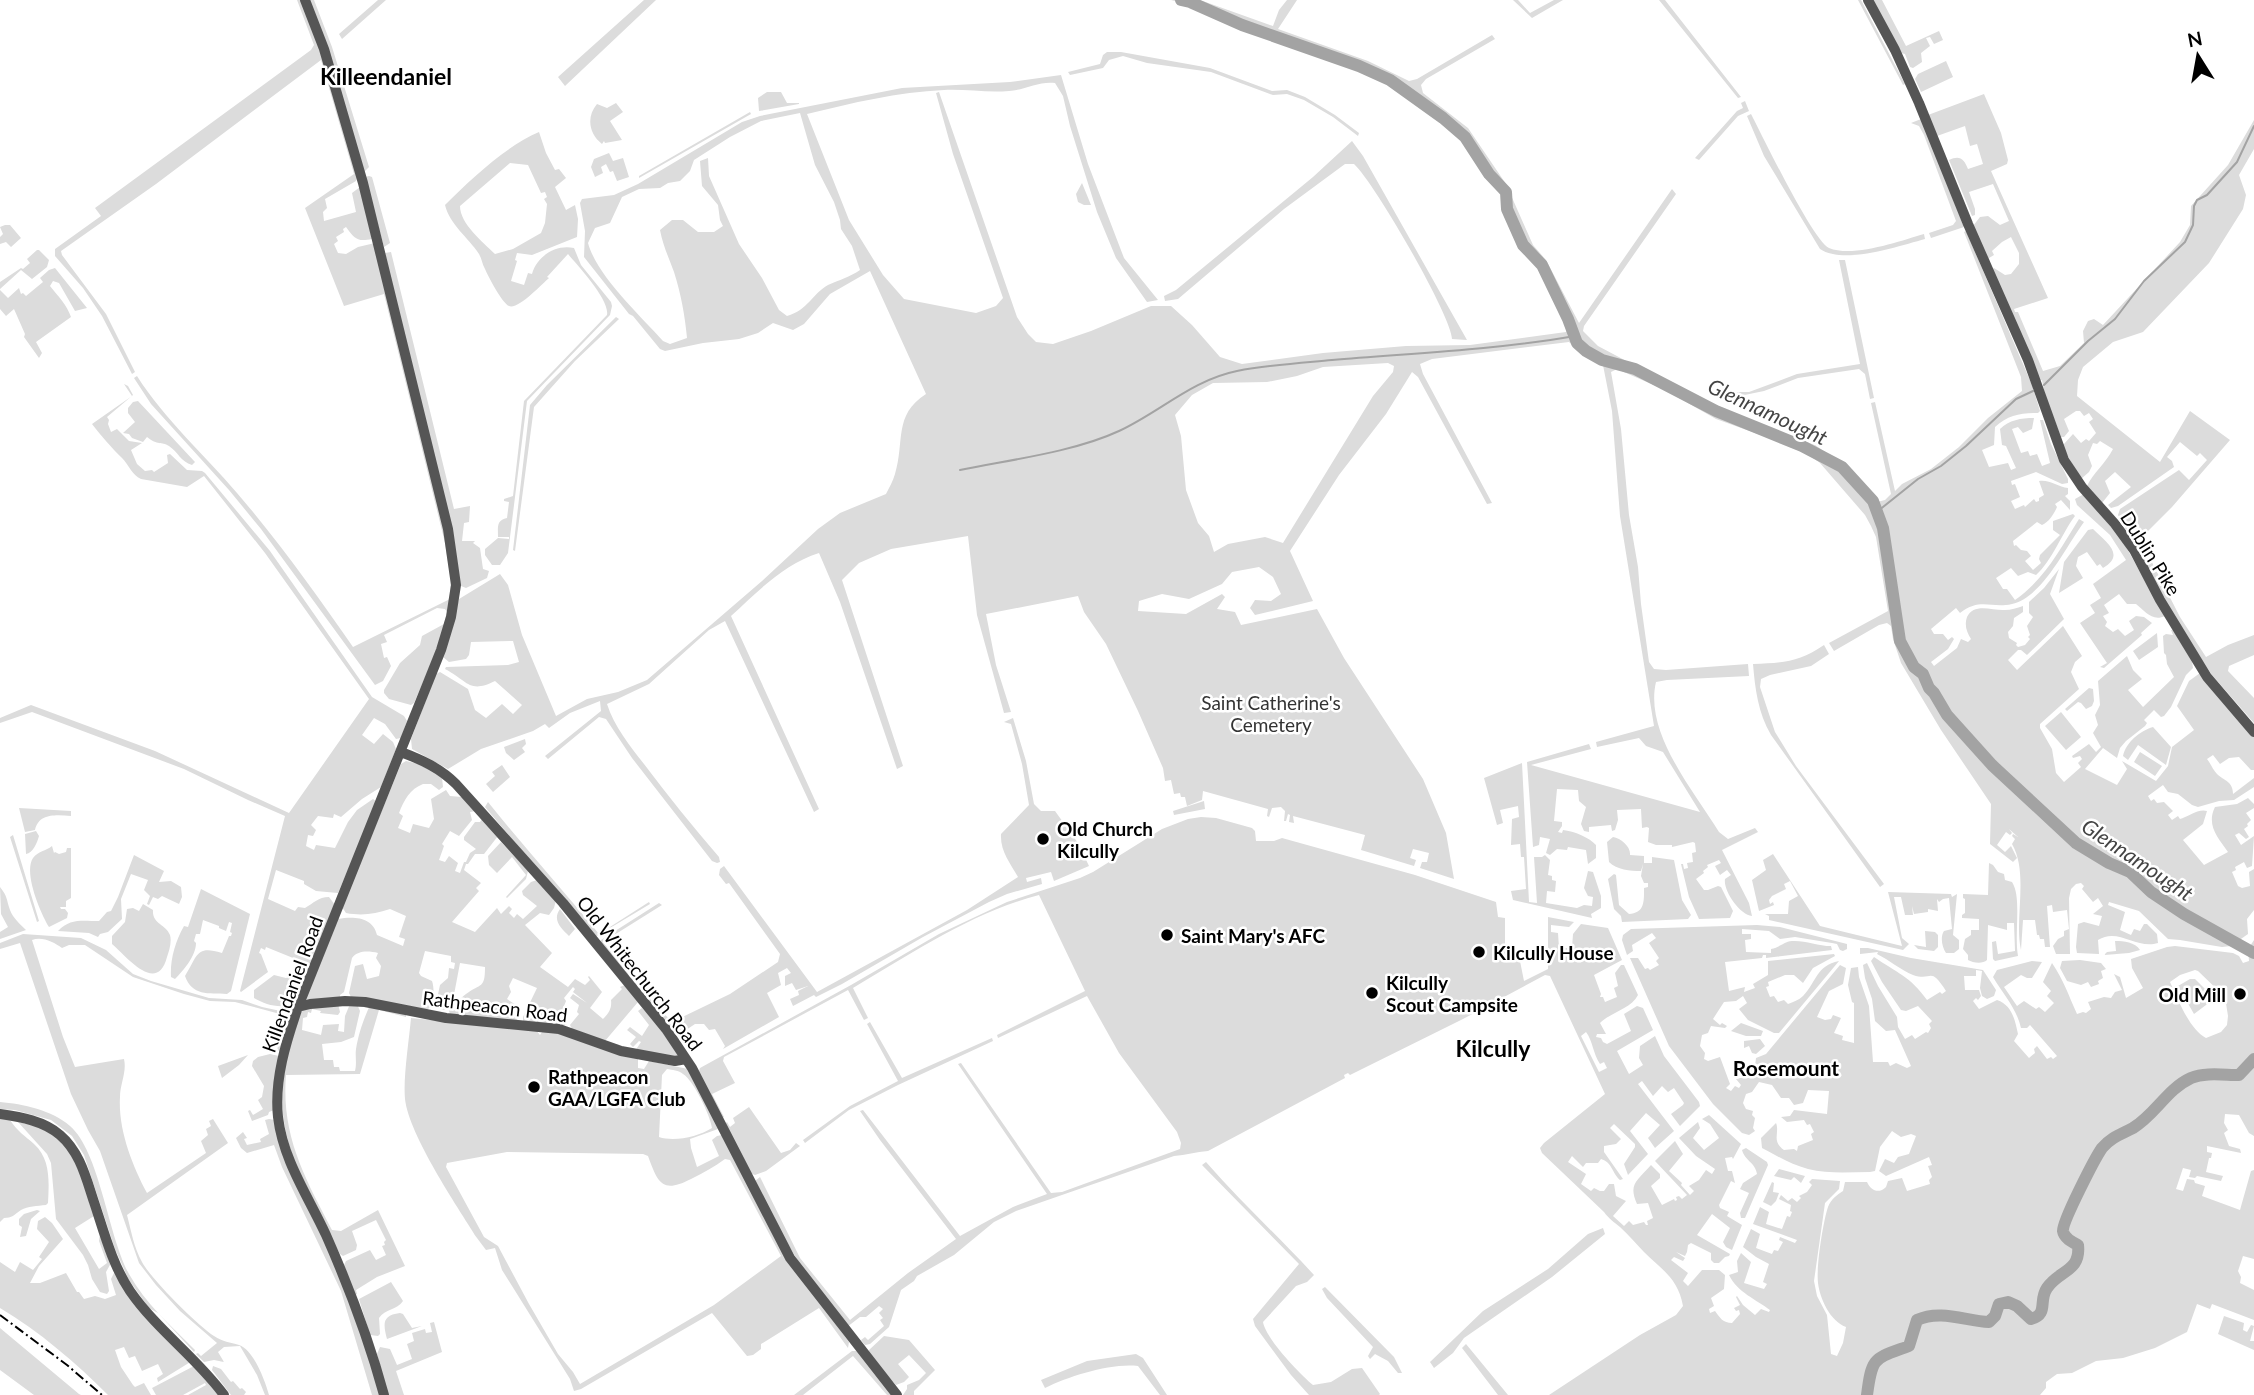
<svg xmlns="http://www.w3.org/2000/svg" width="2254" height="1395" font-family="Lato,sans-serif">
<style>
.green{fill:#dcdcdc;fill-rule:evenodd}
.lines{fill:none;stroke-linecap:round;stroke-linejoin:round}
.stream{stroke:#a3a3a3;stroke-width:2}
.river{stroke:#a3a3a3;stroke-width:12}
.tertiary{stroke:#555;stroke-width:10}
.rail{stroke:#000;stroke-width:2;stroke-dasharray:10 3.5 2 3.5;stroke-linecap:butt}
.poi-dot{fill:#000;stroke:#fff;stroke-width:2.5}
.labels{text-anchor:middle;dominant-baseline:central;stroke-width:5;stroke-linejoin:round;paint-order:stroke}
.street-label{font-size:19px;fill:#000;stroke:#fff}
.park-label{font-size:19px;fill:#333;stroke:#fff}
.poi-label{font-size:19px;font-weight:bold;fill:#000;stroke:#fff;text-anchor:start}
.water-label{font-size:21px;font-style:italic;fill:#444;stroke:#fff}
.neighbourhood-label{font-size:21px;font-weight:bold;fill:#000;stroke:#fff}
.quarter-label{font-size:23px;font-weight:bold;fill:#000;stroke:#fff}
</style>
<rect width="100%" height="100%" fill="#fff"/>
<path class="green" d="M297 0H301L319 43 357 178 356 181 325 199 327 208 323 212 324 221 356 212 352 193 360 187 372 239C357 242 355 239 346 227L343 229 344 232 336 237 338 241 334 244 338 253 346 254 358 247 375 243 449 551 453 581 446 628 414 703 411 705 389 699 384 693V690L400 663 420 645 422 636 444 624 447 612 445 609 437 608 384 635 387 642 381 644 384 658 387 657 391 666 383 681 375 685 261 529 229 490 151 404 134 378 137 376C165 420 204 454 237 493 279 542 316 594 353 647L450 599 451 581 445 543 384 294 344 306 305 208 354 174 321 60 156 184 61 251 62 255 106 314 135 372 132 374 102 316 83 288 55 256V249L101 216 95 208 311 50 314 45Z
M309 0H314L332 47 369 167 364 172Z
M378 0H386L342 39 339 34Z
M644 0H656L565 86 558 77Z
M1171 0H1200L1273 26 1279 10 1287 0H1297L1278 29 1368 61 1409 81 1417 79 1492 35 1495 39 1426 79 1421 85 1423 93 1468 128 1506 184 1533 245 1546 260 1579 323 1672 189 1676 194 1584 326 1583 331 1598 346 1700 400 1720 410 1815 445 1850 469 1877 502 1885 500 1891 494 1871 403 1875 402 1895 491 1902 484 1931 469 1959 447 1988 418 2022 391 2021 377 1964 232 1966 231 2032 385 2040 411 2038 413C2020 413 2008 415 1995 427L1994 445 1982 450 1989 467 2008 463 2011 470 2016 468 2006 446 2002 445 2000 429C2009 420 2021 418 2034 418L2032 429 2023 433 2018 427 2012 429 2021 453 2028 451 2030 456 2037 454 2042 466 2050 463 2040 420H2043L2051 444 2068 479V483L2062 484 2036 472 2011 481 2012 485 2015 484 2020 497 2011 501 2015 509 2024 505 2025 507 2034 499 2036 502 2039 501V498L2044 495 2039 481C2049 479 2058 487 2068 488V494L2065 496 2070 501V510L2061 500 2055 504 2057 507C2054 514 2049 522 2042 525L2037 522 2013 541 2014 546 2016 545 2021 550 2027 551 2031 556 2025 561 2033 570 2041 563 2039 559 2040 555 2060 535 2053 530V521L2073 514 2075 516C2062 533 2052 561 2036 575L2028 572 2018 576 2011 568 1996 578 2003 589H2007L2015 600C2045 579 2060 549 2079 519L2084 522C2066 546 2043 597 2012 604 1991 609 1981 597 1960 613L1956 608 1931 629 1934 634H1943L1948 640 1952 637 1954 639 1948 649 1931 662 1934 666 1957 648 1961 639 1968 642 1971 639C1967 633 1964 625 1967 617 1974 602 1993 611 2005 610 2011 610 2017 608 2023 606V612L2014 618 2013 626 2008 632 2009 638 2017 643 2016 645 2018 647 2025 645 2030 639 2028 637 2030 635 2027 626 2033 617 2029 613V602L2044 588 2059 569 2050 594 2064 619 2027 655 2021 650H2018L2008 660 2017 670 2063 626 2082 656 2075 662 2071 672 2079 689 2040 724V728L2052 749 2056 773 2064 782 2081 767 2078 763 2082 759 2080 756 2073 758 2072 756 2089 744 2096 752 2101 747 2093 733 2098 725 2095 715 2100 705 2098 681 2127 656 2133 670 2142 679 2128 690 2143 707 2174 677 2167 664 2166 655 2164 653 2163 636 2166 634 2173 635 2171 630H2173L2192 661 2193 668 2186 675 2171 707 2164 716 2161 717 2154 710 2144 720 2147 723 2145 726 2126 741 2120 748 2117 758 2103 748 2085 769 2117 785 2127 769 2122 761 2156 781 2168 766 2172 747 2194 730 2177 706 2189 681 2200 673 2254 737V770H2251L2239 757 2229 758 2220 764 2213 755 2207 759C2211 764 2213 770 2217 774 2224 781 2233 781 2233 794L2254 778V787L2234 800 2219 801 2198 807 2192 805 2178 794 2168 792 2163 785 2148 796 2151 801 2154 799 2157 803 2164 802 2173 811 2168 815 2172 820 2178 816 2180 819C2187 817 2199 808 2207 811L2203 824 2183 840 2204 865 2228 852C2218 838 2206 825 2215 807L2237 804 2248 798 2254 804V808L2246 813 2251 820 2247 824 2248 826 2244 829 2249 837 2246 839 2239 833 2235 835 2241 845 2254 836 2252 866 2247 868 2244 862 2235 867 2236 870 2232 872 2238 886 2242 888 2250 886 2249 872 2254 869V910L2247 919 2248 934 2231 946 2222 947 2180 940 2168 939 2139 911 2109 902 2108 905 2125 912 2120 930 2131 935 2134 929 2140 931 2144 924H2147L2157 934 2158 943C2137 950 2118 927 2098 940L2099 954 2077 953 2076 947 2078 924 2084 922 2099 926 2102 916 2093 914 2103 906 2098 898 2093 902 2082 889 2084 886 2081 883 2076 884 2071 889 2069 898 2070 954H2056L2053 946 2058 939 2064 936V931L2069 929 2067 910 2053 912 2052 905 2047 906 2050 947H2045L2044 939H2040L2039 935H2037L2035 920H2023L2021 950C2014 919 2029 873 2012 844L2015 839 2012 836 2013 834 2018 837 2009 829 2012 833 2010 835 2006 832 1997 845 2005 852 2011 846 2017 858 2013 862 1990 844 1991 804 1941 730 1901 663 1893 639 1891 626 1887 623 1879 625 1834 651 1829 643 1888 611 1876 537 1871 526 1865 515 1820 463 1802 450 1716 419 1665 390 1617 369 1611 372 1621 429 1629 515 1638 567 1641 604 1649 662 1654 669 1666 670 1748 664 1749 676 1667 680 1656 682C1644 733 1694 791 1719 832L1728 839 1755 828 1758 832 1722 850 1749 903 1752 916C1740 915 1723 891 1725 879L1731 875 1727 870 1720 875 1715 866 1721 863 1719 860 1707 865 1708 867 1703 871 1704 873 1696 879 1704 890H1708L1718 886 1721 887 1733 911 1730 918 1699 919 1689 897 1681 864H1683L1684 869 1688 868 1687 863 1693 862 1692 853 1696 852 1695 843 1693 842 1672 847V845H1656L1648 842 1649 828 1647 827 1642 828 1641 809 1617 810 1618 820 1615 830 1612 831 1611 825 1589 827V832L1584 831 1581 824 1586 807 1579 801 1578 790 1557 789 1554 821 1562 822V826L1558 832 1562 833 1563 830C1574 831 1590 838 1596 845V858L1588 864 1586 850 1568 847 1567 850 1557 849 1550 855 1546 853 1550 839 1540 837 1539 845 1533 847 1527 762 1589 744 1591 749 1531 765 1700 812 1663 752 1646 746 1639 738 1597 747 1596 742 1654 726 1620 516 1612 411 1603 365 1580 352 1569 342 1432 359 1420 364 1423 374 1492 503 1487 504 1418 377 1412 372 1386 414 1339 475 1290 551 1313 601 1255 615 1250 608 1255 600 1271 601 1281 594 1273 577 1259 567 1232 572 1222 584 1189 599 1162 594 1139 601 1138 611 1186 614 1222 594 1225 597 1217 609 1235 612 1241 625 1317 609 1344 658 1423 779 1446 833 1454 879 1420 868 1422 862H1427L1429 853 1413 849 1410 858 1416 860 1414 866 1361 850 1365 835 1293 816 1294 823 1289 822 1290 815 1288 814 1286 821H1284L1285 811 1281 807 1272 808 1269 817 1267 816 1268 809 1203 791 1202 800 1187 806 1185 797H1181L1180 793 1174 794 1171 780 1165 781 1163 768 1138 711 1106 644 1084 612 1078 596 986 614 996 665 1011 712 1004 713 977 615 968 536 891 549 859 563 842 580 903 766 897 769 840 602 819 553C784 564 757 592 731 616L819 809 814 812 725 621 709 630 649 684 607 704C614 726 630 746 644 764 668 796 693 827 719 857L720 862 717 863 712 861 632 758 606 719 599 717 548 759 545 756 601 711 600 701 570 713 549 728 545 724 533 731 481 749 448 769 412 749 411 739 436 674 440 672 468 689 475 710 486 718 502 704 513 714 522 705 495 681C469 694 468 681 445 669L446 667 508 665 519 662 513 641 471 642 469 655 466 659 449 662 443 657 459 599 500 574 508 585 522 635 556 716 587 699 618 692 647 680 762 581 818 529 840 513 886 494C889 488 893 481 895 474 905 442 893 415 926 394L870 271 830 294 804 324 793 330 773 323 758 333 739 339 703 343 665 351 660 349 633 316 629 314 584 257 585 231 580 203 582 199 614 195 638 184 742 122 760 116 902 88 1010 82 1061 75 1088 164 1124 258 1158 300 1147 302 1116 258 1097 212 1070 126 1063 96 1055 83C1039 81 1025 90 1009 91 988 93 966 89 944 90 898 92 852 103 807 114L849 220 883 275 904 299 976 313 996 306 1003 298 953 154 936 93 939 92 1017 317 1028 334 1036 342 1053 344 1091 331 1151 306H1171L1192 325 1220 357 1242 364 1323 353 1406 346 1470 345 1566 332 1568 327 1539 266 1520 244 1505 210 1500 191 1488 177 1462 138 1376 76 1212 17 1193 6ZM800 113 815 165 834 202 840 220 841 229 852 246 860 270C850 277 839 280 828 285 812 294 808 310 787 316L779 310 762 278 739 244 709 176 708 158 700 161 702 186 718 205 720 220 723 226 714 232H698L683 220H672L660 230C663 246 669 258 674 272 681 294 685 316 687 338L670 344 663 341C640 315 597 276 588 243L595 228 610 223 622 197 639 189 660 188 668 183 680 181 690 171 694 160 730 137 761 121ZM1388 363 1394 366 1393 372 1373 396 1283 543 1265 537 1228 544 1214 552 1209 536 1198 523 1186 490 1181 436 1175 415 1192 395 1213 383 1267 382 1297 376 1323 367Z
M1513 0H1518L1530 13 1554 0H1563L1532 18Z
M1659 0H1665L1741 97 1738 98Z
M1858 0H1861L1905 84 1903 85Z
M1872 0H1882L1906 46 1939 31 1943 40 1934 44 1930 37 1926 38 1930 46 1921 53 1922 62 1913 68 1910 67 1905 54 1901 53Z
M1107 52H1121L1210 68 1272 91 1287 90 1305 97 1335 115 1359 133 1358 136 1333 117 1304 100 1287 94 1273 95 1211 72 1147 63 1123 56 1109 60 1103 68 1070 75 1068 72 1100 64 1103 55Z
M1946 61 1953 77 1921 92 1915 79 1918 74Z
M767 92H781L787 103H799V104L759 111 758 98Z
M1984 94 2001 133 2008 160 2007 164 1991 171 2048 298 2014 309 2015 312H2018L2043 371 2060 366 2084 343 2083 331 2088 321 2094 319 2103 325 2180 242 2190 225 2191 206 2228 165 2254 120V149L2239 175 2246 195 2243 209 2209 263 2143 332 2113 342 2083 367 2078 380 2077 396 2160 462 2190 411 2230 440 2172 507 2140 539 2180 617 2206 657 2228 645 2254 635V655L2229 666 2228 671 2254 698V723L2212 675 2175 619 2118 515 2120 509 2179 470 2189 480 2207 460 2200 453 2197 456 2180 442 2167 457 2172 461 2174 467 2118 506 2111 508 2108 505 2131 487 2115 472 2105 481 2110 493 2102 503 2087 486C2093 473 2106 463 2113 449L2100 441 2097 444 2093 443 2088 455 2092 466 2089 472 2081 479 2061 444H2064L2073 434 2081 443 2086 439 2089 441 2096 433 2089 422 2093 419 2089 413 2084 416 2080 411H2076L2064 419 2069 431 2064 437H2061L2045 395 2042 380 2039 381 1992 270 1994 268 2005 275 2011 274 2019 264V253L2011 237 2002 242 1992 251 1994 255 1989 258 1990 263 1973 226 1980 217 1988 216 2000 225 2009 221 1993 184 1969 192 1975 209V215L1972 216 1949 160C1960 155 1964 159 1968 169L1983 164 1977 144 1970 146 1965 126 1937 136 1928 115Z
M1745 101 1749 111 1738 116 1699 160 1695 158 1737 111 1743 108 1741 103Z
M616 103 623 112 610 121 622 140 605 143 604 141 602 144C589 134 586 117 597 104L607 108Z
M750 112 751 114 639 178V176Z
M1751 114C1762 135 1813 241 1829 248 1853 258 1900 241 1924 234L1925 239C1899 246 1844 265 1820 249L1764 156 1747 116Z
M1921 119 1964 227 1931 238 1929 233 1953 225 1956 221 1924 135 1919 126 1911 123Z
M539 132 546 153 555 170 559 169 566 178 555 187 566 210 575 205 578 219 577 237 532 255 517 253 515 260 517 261 511 281 524 285 528 273 532 274C537 256 556 244 574 248L581 265 611 302 612 306 610 315 527 401 508 553 500 565H492L485 555V549L498 538 509 539V537H498C498 528 496 520 507 518L509 502 504 501V499L513 496 524 401 607 315C610 300 578 266 568 254L547 277 549 278C542 284 518 310 509 306 502 303 488 276 485 269 482 264 482 259 479 254 468 237 450 225 445 205 471 179 506 146 539 132ZM510 163 528 165 541 193 545 192 547 197 544 199 547 204 545 223 541 233 513 249 495 254C483 242 460 224 460 206Z
M1352 141 1363 156 1467 340 1452 339C1451 315 1374 182 1354 164H1345L1284 209 1178 299 1165 301 1164 296 1176 290 1313 177Z
M609 153 613 161 623 158 629 177 617 181 613 171 610 172 606 164 601 167 603 173 595 177 591 167 594 159Z
M369 176 372 177 390 243 384 247 365 177Z
M1082 183 1091 205H1084L1078 202 1076 194Z
M5 225H10L21 238 11 247 6 242 0 244V237L3 234 0 227Z
M37 250H39L49 260 47 267 32 279 21 270 0 289V282L21 268 23 269 30 263 27 259Z
M391 252 454 509 470 506 469 522 464 523 462 541H475L473 543 480 548 483 569 489 571 487 578 466 588 461 586 385 253Z
M1839 260H1845L1874 398 1870 399 1865 374 1859 369 1798 378 1764 391 1720 400 1718 397 1737 392H1749L1797 374 1860 364Z
M55 268 87 308 75 311 59 283 53 281 50 286C58 296 67 305 71 317L36 342 42 353 39 358 24 337 25 334 14 309 6 316 0 309V290L8 298 19 288 21 294 23 293 26 296 43 282 40 278 49 270Z
M616 317 619 319 575 361 534 407 515 551 513 550 530 405 547 385Z
M124 384 128 386 133 395 107 417 109 420 108 424 111 432 117 429 129 441 142 443 131 450 137 464 145 471 152 470 154 472 168 463 167 455 170 454 187 470 202 471 205 473 270 551 372 697 404 716 407 721 401 738 396 739 385 724 374 718 362 735 374 744 383 734 393 742 396 749 381 787 362 799 341 817 334 814 333 818 318 816 311 825 316 830 313 836 308 835 306 846 314 850 316 845 335 848 348 822 357 810 373 799 377 802 338 893 316 891 304 884V881L276 870 268 899 295 911 298 907 305 908C314 903 318 897 329 897L335 905 294 1004C280 1009 266 1005 254 998V990L274 975 286 978 292 976 298 960 266 947 265 950 261 948 259 953 261 954 268 972 241 992 240 991 285 816 248 800 184 769 32 712 0 723V718L31 705 155 751 289 813 369 699 265 553 204 476 187 487 141 479C132 475 129 465 122 458 111 447 102 437 92 424L132 396Z
M138 401 195 462 192 465C181 462 178 452 169 446 161 441 158 446 147 437L143 442 132 438 129 434 123 433 135 422 128 413V408L133 402Z
M2084 494 2122 540 2165 616C2152 622 2145 611 2136 604H2127L2119 594 2104 605 2109 613 2103 616 2107 622 2105 626 2113 632 2118 629 2125 636 2134 630 2129 621 2136 616 2144 617 2152 623 2141 633 2142 635 2104 668 2100 667 2107 663 2080 623 2095 613 2090 605 2101 598 2093 584 2126 560 2110 535 2077 505 2075 499Z
M2093 529C2106 542 2126 555 2103 568L2100 564 2097 566 2087 552 2078 557 2076 566 2083 578 2059 593 2064 562 2088 530Z
M2157 633 2158 647 2139 660 2133 651Z
M1824 645 1829 654 1811 666 1770 675 1761 679 1760 687 1775 732 1796 766 1884 884 1880 887 1771 735C1758 713 1755 688 1753 664 1783 663 1799 662 1824 645Z
M2089 688 2093 689 2094 701 2092 706 2086 709 2081 703 2078 702 2067 711 2065 709Z
M2061 712 2081 737 2066 750 2045 726Z
M1013 718 1026 761 1034 804 1041 811H1055L1078 843 1089 866 1054 881 1051 872 1026 878 1027 882 1041 878 1042 884 1007 894 989 902 923 937 842 984 816 997 814 995 793 1006 790 999 799 995 798 991 808 986 796 990 792 983 785 986V976L791 973 787 968 778 973 781 985 767 993 779 1017 723 1049 725 1046 715 1029 709 1030 704 1024H695L683 1032 670 1026 600 944 601 940 659 903 662 905 603 942 637 985 672 1022 730 994 778 962 780 954 729 883 726 884 719 875 720 869 724 866 817 992 967 910 1018 877C1010 863 1000 851 1001 834L1029 805 1022 764 1011 724 1004 722Z
M2153 727 2171 747 2166 765 2138 745 2128 760 2123 756C2126 742 2140 731 2153 727Z
M525 739 526 744 522 748 525 752 514 760 506 753 504 747Z
M2140 752 2162 766 2155 776 2134 762Z
M406 761 419 764 442 778 443 787 439 790 431 784H423C410 789 404 800 399 813L403 816 398 828 410 833 413 824 429 828 434 819 431 799 446 790 450 796 462 797 476 811 470 812 472 820 459 836 450 831 442 844 444 846 439 860 445 862 449 856 458 863 455 871 460 873 464 862H466L470 853 476 849 464 840V837L475 822H480L482 819 498 836 484 854H475L468 864H466L464 870 481 883 476 888 479 891 452 922 475 932 497 908 501 914 509 906 512 909 509 913 514 918 517 914 523 919 537 906 523 895 522 891 531 882 537 880 556 900 554 908 549 915 540 913 525 925 552 953 540 967 568 987 575 979 585 985 590 980 588 977 589 976 602 992 590 1008 603 1019C609 1013 612 1008 611 1000L622 989 620 987 625 985 638 1002 605 1041 619 1045V1047L572 1029 570 1025 579 1014 577 1012 579 1005 570 998 573 994 587 1003 573 992 575 989 573 987 564 998 566 1001 564 1006 566 1008 560 1012 557 1018 567 1024 563 1026 523 1023V1017L537 988 513 978 509 986 511 992 507 999 516 1005 518 1017 516 1021 450 1014 449 1011C454 1006 460 998 466 994 481 983 485 989 485 967L460 963 453 1000 445 1010 435 1008 440 985 448 978 449 968 454 969 455 963 451 962V956L425 951 419 973 421 976 432 981C435 990 434 1005 426 1011L352 999 349 993 355 966 363 964 367 979 379 976 381 966 376 958 378 953C369 951 358 950 352 958L344 992 340 995V999L308 1001 306 998 338 919C354 916 373 917 377 935L403 946 405 939 399 937 406 916 390 909C375 914 362 916 346 913L342 907 401 764Z
M1522 763 1529 902 1537 903 1534 857H1542L1545 855 1550 860 1548 875 1552 876V880L1556 881 1555 892 1547 891 1546 903 1577 908 1584 905 1592 906 1593 897 1588 896 1584 888 1588 871 1593 872 1601 896V908L1591 914 1592 918 1513 900 1511 891 1526 889 1524 857H1521L1520 844 1511 845 1512 819 1519 817 1518 806 1500 810 1503 823 1497 825 1484 778Z
M502 765 510 777 493 792 486 784 495 776 492 772Z
M1204 801 1205 809 1174 815 1173 811Z
M488 802C524 847 562 889 599 934L649 902 650 904 595 937 485 807Z
M19 808 71 811V816C56 815 39 813 35 830L25 832Z
M1201 817 1216 818 1252 828 1255 831 1256 841H1274L1282 838 1415 875 1496 902 1498 917 1505 918V950L1518 951 1524 981 1548 969V917L1574 922 1569 927 1551 925V932L1558 933 1559 948H1572L1573 934 1581 924 1608 928 1622 960 1594 975 1601 994 1600 997H1603L1605 1002 1617 997 1614 988 1618 986 1615 973 1621 965H1624L1638 995C1631 1009 1611 1012 1600 1023L1606 1034H1597L1596 1037 1601 1038 1603 1042 1607 1044 1631 1031 1624 1014 1637 1006 1643 1008 1653 1030 1617 1051 1629 1074 1643 1065 1639 1058 1640 1046 1655 1036 1664 1056 1699 1102 1700 1106 1680 1126 1671 1114 1683 1105 1684 1103 1674 1088 1668 1092 1662 1086 1653 1096 1642 1081 1638 1084 1674 1131 1655 1148 1648 1138 1660 1125 1646 1113 1630 1131 1648 1154 1628 1175 1624 1164 1635 1147V1144L1614 1124 1610 1128 1621 1139 1616 1144 1604 1146V1152L1623 1179 1620 1180C1612 1173 1612 1162 1601 1159L1598 1163H1586L1583 1167 1572 1156 1568 1162 1586 1174 1581 1184 1591 1191 1594 1188 1600 1191H1604L1609 1184H1614L1616 1196 1626 1201 1613 1216 1624 1226 1629 1221 1633 1225 1644 1222 1646 1225H1648L1647 1221 1653 1218 1648 1203 1637 1204C1628 1184 1637 1181 1651 1165L1660 1174V1178L1651 1186 1662 1205 1674 1199 1675 1201 1677 1200 1676 1197 1679 1196 1682 1199 1687 1195 1655 1161 1675 1141 1683 1154 1669 1171 1682 1183 1681 1185 1690 1195 1694 1191 1689 1186 1699 1180 1706 1170 1712 1174 1715 1169 1696 1156 1679 1138 1698 1122 1700 1128 1693 1138 1704 1150 1719 1138 1710 1124 1702 1119 1709 1115 1741 1144 1733 1159 1732 1157 1725 1158 1728 1171H1732L1735 1183 1731 1181 1719 1205 1720 1208 1729 1212 1727 1216 1742 1225 1732 1250 1726 1247 1723 1242 1730 1228 1712 1214 1697 1235 1730 1254 1729 1256 1725 1257 1719 1263H1714L1711 1260V1253L1691 1243 1688 1245 1687 1252 1685 1256 1676 1252 1685 1258 1683 1261 1674 1257 1671 1260 1688 1273 1683 1281 1688 1286 1702 1270H1719L1725 1275 1724 1289 1711 1298 1714 1306 1709 1309 1710 1313 1715 1311C1720 1318 1723 1323 1732 1323L1740 1314 1739 1310 1736 1311 1734 1308 1740 1305 1736 1297 1737 1296 1743 1305 1755 1315 1761 1309 1769 1312 1770 1310C1757 1300 1737 1292 1729 1275L1738 1272 1737 1261 1741 1253 1751 1262 1744 1283 1764 1289 1767 1284 1763 1282 1769 1264 1756 1257 1743 1247 1751 1229 1760 1234 1756 1248 1772 1254 1774 1250 1778 1251 1783 1242 1779 1240 1780 1237 1795 1243 1797 1240 1753 1224 1760 1207 1769 1212 1766 1224 1782 1229 1787 1216 1790 1217 1792 1212 1790 1211 1791 1205 1779 1199 1781 1195 1788 1201 1792 1198 1797 1202 1801 1198 1799 1196 1807 1192 1812 1185 1809 1182 1812 1179 1840 1181 1839 1189 1825 1203 1814 1281 1817 1296 1827 1315 1831 1354 1837 1356 1843 1343 1846 1327C1830 1321 1820 1299 1818 1283 1816 1267 1823 1222 1828 1207 1831 1199 1837 1195 1843 1191L1845 1182H1867C1871 1191 1879 1194 1886 1187L1888 1181 1902 1178 1907 1191 1930 1184 1929 1180 1932 1177 1928 1166 1932 1165 1929 1157 1886 1176 1879 1171 1885 1159 1894 1163 1898 1157 1909 1154 1916 1136 1911 1134 1901 1137 1892 1131 1880 1147 1875 1171 1870 1172C1850 1172 1828 1174 1808 1169 1792 1165 1777 1156 1762 1148L1761 1138 1776 1123C1780 1133 1771 1141 1784 1150L1794 1149 1797 1151 1798 1146 1813 1140 1811 1134 1814 1132 1810 1124 1807 1125 1804 1120 1787 1122 1781 1117 1790 1116 1794 1110 1827 1114 1829 1091 1808 1090 1803 1103 1794 1105 1789 1098H1781L1772 1085 1759 1082 1752 1092 1746 1094 1743 1103 1746 1109 1753 1111 1752 1115 1755 1118 1753 1128 1755 1131 1749 1135 1742 1133 1713 1104 1669 1046 1630 958H1638L1645 969 1648 968 1650 970 1659 965 1656 961 1659 958 1649 943 1656 938 1652 933 1632 945 1633 951 1627 955 1622 940 1623 935 1631 929 1757 925 1780 927 1847 944V949L1843 951 1840 950 1837 944 1832 943 1795 937 1780 939 1769 931 1742 929V934H1751V939L1745 940 1746 952 1771 953V949C1779 948 1783 942 1792 941 1804 940 1818 946 1831 946L1832 950 1766 958V955H1763L1762 958 1725 962 1729 991 1745 987 1744 992 1755 988 1753 984 1768 975V961L1834 954 1835 956 1813 968 1803 983 1794 975H1785L1768 982 1769 986 1766 987 1770 997 1774 996 1778 1002 1784 1000 1788 1004C1793 1002 1799 1000 1803 996 1817 981 1816 966 1839 961L1779 1033H1774L1748 1020 1739 1009 1747 1003 1743 996 1736 1001 1724 1002 1713 1019 1720 1025 1722 1023 1727 1026 1725 1028 1711 1026 1708 1033 1702 1035 1700 1046 1705 1053 1704 1059 1708 1061 1720 1057 1730 1084 1726 1088 1731 1091 1735 1086 1739 1088 1741 1085 1736 1079 1749 1076 1747 1070 1755 1066 1756 1058 1766 1054 1840 965 1846 968 1843 984 1829 991 1817 1017 1825 1020 1831 1019 1833 1015 1841 1018 1834 1033 1843 1036 1842 1040 1854 1043V1003L1852 1002 1848 985 1851 968 1858 967 1859 977 1869 1006 1873 1062H1888L1890 1066 1896 1063 1907 1068 1911 1066 1895 1030 1886 1031 1875 1021 1872 999 1865 978 1863 965 1867 963 1878 986 1897 1017 1898 1027 1905 1039 1912 1035 1915 1039 1926 1032 1928 1033 1931 1028 1929 1024 1932 1021 1918 1006 1906 1011 1901 1010 1882 982 1871 961 1874 957C1897 973 1910 976 1927 1000L1940 992 1942 994 1946 991C1929 965 1933 982 1913 975 1901 970 1889 960 1877 954L1878 952 1860 954V948H1868L1911 958 1983 970 1996 990 1994 996 1987 999 1982 996 1980 988 1982 971 1976 970V976H1964L1965 990H1979L1981 996 1978 1000 1976 998 1973 1001 1979 1009 1997 1000C2012 1005 2015 1020 2018 1034L2014 1041 2029 1058 2035 1053 2034 1049 2037 1046 2047 1059 2051 1057 2053 1059 2057 1056 2030 1025 2027 1028H2021C2017 1009 2003 994 1993 977L1997 970 2032 961 2042 962 2032 978H2027L2021 975 2004 987 2017 1006 2024 1001 2036 1009 2039 1007 2045 1012 2054 1003 2047 996 2051 991 2043 982 2052 963C2064 981 2068 994 2077 1014L2083 1012 2086 1013 2091 1009 2088 1002 2104 997 2111 998 2115 992 2122 990 2114 974 2120 977 2126 998 2143 988 2132 968 2131 959 2167 947 2175 946 2233 953 2239 956 2243 963 2249 961 2248 949 2254 940V1136L2249 1133 2239 1115 2225 1114 2224 1123 2228 1130 2224 1133 2229 1146 2240 1149 2241 1153 2207 1146V1152L2212 1153 2211 1158H2209L2206 1172 2223 1176 2221 1181 2197 1176 2195 1178 2189 1177 2191 1170 2183 1168 2176 1189 2183 1191 2187 1179 2194 1180 2195 1183 2205 1186 2202 1196 2240 1210 2251 1171 2254 1170V1259L2243 1256 2238 1271 2241 1277 2240 1283 2254 1290V1320L2212 1304 2210 1309 2197 1304 2187 1332 2155 1348 2123 1358 2096 1361 2072 1373 2057 1374 2046 1382V1388L2040 1395H1549L1640 1335 1676 1315 1683 1306C1678 1278 1662 1270 1644 1252 1636 1244 1629 1235 1620 1227 1614 1222 1609 1219 1604 1212L1542 1153 1540 1148 1544 1143 1605 1094 1550 976 1545 975 1463 1019 1350 1075 1348 1073 1344 1075 1345 1078 1208 1151C1196 1152 1186 1155 1174 1156L1016 1211 994 1222 954 1255 917 1276 914 1281 901 1290 889 1327 870 1344 865 1345 861 1340 865 1337 868 1340 884 1326 880 1320 883 1318 879 1313 883 1309 879 1306 866 1317H860L847 1327 793 1256 755 1181 760 1177 800 1258 850 1320 908 1273 956 1239 880 1140 860 1111 863 1110 960 1236 1013 1207 1047 1194 958 1064 961 1063 1051 1193 1062 1192 1180 1149 1181 1143 1177 1132 1119 1053 1087 996 998 1038 997 1035 1085 991 1039 895C973 912 912 953 853 988L868 1018 864 1020 848 990 724 1057 723 1061 735 1083 712 1094 724 1117 722 1118 699 1071 700 1068 851 985 939 934 1007 902 1080 878 1093 872 1162 829 1188 819ZM2195 970 2198 971 2225 997 2228 1016 2227 1025 2221 1032 2206 1038C2189 1029 2178 999 2170 982L2180 975ZM1586 1032C1593 1041 1593 1054 1600 1064L1604 1062 1607 1068 1599 1072 1581 1036Z
M36 831 39 836C37 843 33 853 26 854L25 834Z
M13 835 39 921 37 922 10 837Z
M1613 837C1621 838 1631 847 1630 855L1644 856V863H1652V857L1674 860 1682 900 1691 915 1688 919 1622 922 1621 916 1614 909 1608 879 1614 874 1616 875 1619 905 1629 914C1645 913 1644 901 1644 888L1648 887V883H1644L1641 876 1643 864 1641 871C1630 871 1617 870 1609 862L1607 842Z
M501 842 528 871 526 879 507 898 506 897 526 875 512 857 497 873 489 865 488 856Z
M52 846 54 853 55 852 59 854 66 852 67 848H71V898L66 901V907H60L61 909H65L68 913 67 918 49 927C41 914 23 873 33 858 38 851 46 851 52 846Z
M1773 854 1820 926 1902 946 1888 892 1951 894 1952 897 1957 894 1953 935 1959 940V949L1954 953H1946C1942 947 1940 937 1944 931L1952 929 1949 898 1943 899 1939 902 1937 899 1938 911 1928 909V912L1914 914 1912 906 1913 915H1905L1901 897H1894L1902 938 1909 944 1903 950 1769 920V916L1765 914H1788L1789 901 1798 896 1790 881 1784 884 1786 889 1772 896 1769 900 1770 904 1773 902 1774 905 1759 911 1752 880 1766 870 1763 860Z
M134 855 164 871 159 882 171 881 181 887 182 897 179 904 162 896 158 899 153 897 149 905 147 904 150 896 144 890 148 880 131 874 121 899 122 919 108 932 100 934 98 937 89 933 58 931C70 918 82 921 99 921L107 912 111 911 118 897Z
M1989 863 1993 865 1998 872 2004 874 2005 880 2012 882C2022 897 2014 934 2018 956L1995 961 1993 959 1992 942 1996 941 1998 954 2015 951 2014 923H2007V930L1988 925 1987 960C1983 964 1973 963 1968 960V955L1963 949 1965 939 1971 935V930H1979V919L1962 918V915L1965 913V899L1963 898V894L1988 895Z
M0 887C8 897 6 899 10 910 13 918 20 924 26 930L0 939V932L8 927 1 914Z
M201 889 250 914 231 991 227 994C208 993 192 996 185 976 198 955 196 945 222 953L229 936H231L232 933 230 932 232 923 229 922 226 931 219 928V926L203 920 200 934H196L194 941 196 943C196 956 183 971 175 979L171 977C170 960 175 942 184 926L188 927Z
M143 904 153 910C152 924 166 924 170 935 172 942 169 951 167 957 157 995 127 957 112 944V936L125 922 127 909 133 908 139 911Z
M560 909 575 929 569 936C561 928 552 920 560 909Z
M1925 931 1935 932 1938 935V947L1934 951 1918 949 1914 945 1926 947Z
M23 934 81 938 106 950 133 974 151 981 209 998 242 1000 262 1007 290 1013 280 1051 277 1050 285 1017 280 1014 235 1002 210 1001 184 994 133 977 85 945H69L62 948C54 942 42 936 32 940L63 1037 75 1067 124 1059C127 1072 120 1084 120 1097 118 1129 132 1165 147 1193L206 1153 201 1141 208 1135 206 1129 211 1126 209 1121 213 1119 228 1143 127 1215C131 1230 134 1248 142 1262 151 1279 197 1325 214 1336 223 1342 230 1342 239 1345 254 1350 265 1381 269 1395H265L257 1375 240 1346 224 1347 218 1352 224 1362 214 1360 204 1362 196 1354 198 1353 201 1356 217 1343 180 1311 156 1285 139 1263 100 1151 88 1130 71 1094 20 943 0 949V943Z
M2115 941C2124 941 2135 942 2140 950L2129 953 2104 955 2107 952 2116 951Z
M2080 960 2101 963 2106 969 2101 971 2103 978 2098 981 2099 984 2091 987 2088 982 2081 985 2067 981 2060 968 2062 961Z
M2190 979H2195L2213 997 2206 1005 2194 1014 2178 986Z
M338 1004 340 1012 338 1015 320 1013 321 1011 312 1009 311 1013 308 1012 307 1017 303 1018 302 1030 321 1035 323 1025 339 1024 338 1031 344 1032 345 1016 350 1004H357L360 1011 354 1037 341 1042 322 1044 324 1060H333L334 1067H339L340 1071H355C357 1063 355 1056 356 1049 359 1032 363 1021 370 1005L406 1015V1017L379 1010 360 1074 286 1075C281 1136 305 1178 332 1230L341 1231 378 1210 405 1266 377 1277 356 1290 357 1294 355 1295 344 1265 346 1261 370 1250 376 1260 386 1255 382 1246 385 1245 384 1242 386 1240 376 1220 352 1231 357 1245 356 1250 343 1256 340 1254C311 1197 275 1144 283 1076 286 1055 295 1033 300 1013L306 1008Z
M642 1008 654 1020 678 1055 677 1057 635 1051 641 1042 639 1041 633 1047 630 1044 636 1037 627 1030 630 1027 642 1036 649 1025 638 1011Z
M411 1018 536 1030 540 1035 542 1032 553 1030 638 1058V1068L644 1069 649 1061 688 1069 718 1129 690 1139 691 1148 697 1167 719 1156 712 1140 717 1136 722 1135 838 1327 849 1342 848 1348 819 1308 761 1344V1349L753 1355 747 1356 712 1313 581 1389 574 1391 570 1379 502 1270 495 1248 486 1250 477 1238C457 1206 409 1135 405 1099 403 1078 409 1041 411 1018ZM667 1069C672 1070 679 1070 683 1074 694 1081 710 1115 712 1128 698 1137 674 1142 659 1137L662 1075ZM507 1152 643 1154 648 1156C658 1183 662 1194 691 1179 703 1173 714 1167 725 1159L730 1160 781 1256 714 1305 580 1384 573 1372 558 1354 529 1304 498 1246 484 1237 446 1167 447 1163Z
M870 1022 902 1078 992 1038 993 1041 898 1085 849 1110 805 1143 803 1140 850 1106 898 1081 867 1024Z
M1741 1023 1763 1031 1761 1036H1746L1731 1031Z
M1760 1039 1765 1046 1756 1054 1752 1053 1749 1046 1744 1048V1041Z
M270 1054 279 1056 274 1110 269 1112 268 1115 252 1121 248 1111 250 1110 253 1115 263 1109 258 1100 262 1097 264 1086 252 1066 253 1061 258 1057Z
M248 1055 239 1065 222 1078 218 1066Z
M0 1102C23 1104 52 1110 70 1126 100 1152 108 1236 129 1274 145 1303 171 1326 195 1350L194 1352 158 1313 149 1308 129 1280 115 1249 84 1155 72 1136 51 1120 15 1110 0 1109Z
M749 1107 781 1153 790 1150 796 1143 800 1146 766 1171 755 1175 750 1173 725 1124 727 1122 730 1127 735 1123 733 1118Z
M0 1118 10 1120C17 1131 25 1136 34 1144 51 1159 49 1183 48 1203L46 1205C37 1206 28 1206 21 1210 14 1215 12 1218 4 1218L0 1222Z
M269 1119 275 1120 342 1278 381 1395H372L341 1291 282 1167 274 1145 247 1153 241 1148 236 1138 243 1132 247 1138 244 1139 247 1145 261 1142 260 1139 269 1134 265 1120Z
M18 1122C27 1124 37 1126 45 1130 76 1145 84 1186 94 1216L75 1228 99 1269 107 1263 99 1241 100 1234 111 1263 106 1272 109 1291 107 1294 100 1292 92 1279 88 1265 83 1255 56 1219 51 1163 47 1154Z
M1746 1148 1767 1162 1768 1165 1745 1218H1741L1740 1213 1749 1193 1740 1189 1743 1183 1757 1174C1755 1162 1745 1161 1742 1150Z
M1206 1162C1241 1202 1279 1237 1314 1275L1307 1282 1296 1286 1263 1322C1266 1339 1299 1373 1313 1385L1331 1382 1352 1369 1362 1368 1380 1394 1379 1395H1309L1291 1375 1255 1326 1253 1319 1299 1264 1202 1165Z
M1779 1169 1805 1176 1801 1183 1794 1177 1791 1180 1774 1176Z
M1772 1182 1774 1183 1773 1192 1779 1193 1776 1201 1771 1206 1763 1202Z
M37 1210 40 1211 31 1219 26 1236 20 1237 22 1227 19 1225V1219L24 1214Z
M45 1217 52 1223 63 1239 39 1266 30 1283H40L66 1273 77 1292H79L84 1299 95 1296 105 1299 116 1295 111 1279 115 1271 192 1361 158 1382 157 1378 163 1374 158 1364 142 1371 135 1356 129 1358 124 1347 115 1350 121 1367 133 1385 135 1387 144 1383 151 1395H108C75 1362 40 1332 0 1308V1262L15 1272 20 1262 33 1270 42 1259 39 1257 49 1242 37 1229 38 1221Z
M1603 1228 1605 1234 1552 1277 1464 1338 1453 1353 1434 1368 1430 1362 1483 1311 1548 1269 1588 1234Z
M391 1282 403 1301C397 1310 385 1309 379 1318L380 1334 378 1336 370 1335 359 1299Z
M1325 1287 1394 1357 1402 1373H1398L1388 1361 1375 1354 1370 1359 1368 1356 1373 1347 1327 1298 1322 1289Z
M400 1313 403 1314 412 1328 422 1326 387 1339C383 1324 382 1315 400 1313Z
M2224 1316 2244 1323 2243 1330 2247 1332 2251 1325 2254 1326 2250 1341H2254V1350L2218 1334Z
M434 1322 442 1352 396 1371 404 1395H388L377 1354 380 1347 390 1349 397 1365 412 1359 407 1344 414 1341 412 1333 425 1329 426 1333 432 1332 430 1323Z
M0 1328 79 1394 81 1395H34L0 1370Z
M884 1336 909 1340 935 1370 914 1391V1395H903L907 1389V1385L919 1380 926 1373 909 1355 898 1364 909 1377 904 1382 896 1385 869 1355V1350Z
M1466 1344 1508 1395H1498L1462 1348Z
M852 1351H857L893 1395H887L853 1356 803 1395H794Z
M1136 1354 1143 1358 1167 1395H1160L1138 1366C1110 1363 1070 1376 1045 1388L1041 1380 1087 1361Z
M194 1366 219 1395H188L206 1385 205 1383 183 1395H156L152 1388Z
M213 1366 221 1369 231 1382 233 1381 240 1389 242 1388 246 1392 244 1395H231L212 1370Z"/>
<g class="lines">
<path class="stream" d="M2044 385 2088 341 2115 319 2144 281 2185 242 2193 225 2194 206 2197 200 2207 195 2237 162 2254 126
M960 470C1009 460 1074 452 1119 431 1160 412 1192 380 1237 371 1268 365 1300 363 1332 360 1413 353 1494 350 1575 336
M1878 511 1918 479 1941 466 1966 446 2016 399 2033 391"/>
<path class="river" d="M1181 0 1190 2 1242 25 1359 66 1390 80 1443 118 1465 137 1489 174 1506 192 1507 209 1523 245 1542 265 1568 319 1577 343 1586 351 1602 360 1635 369 1716 411 1802 446 1842 467 1873 501 1883 528 1900 641 1914 667 1923 674 1929 688 1934 693 1947 715 1992 765 2076 843 2109 863 2130 872 2151 892 2184 914 2254 953
M1867 1395C1872 1356 1874 1359 1909 1346L1917 1320C1940 1309 1966 1321 1989 1322L1995 1316 1999 1304 2008 1302 2017 1306 2031 1319C2049 1314 2038 1301 2047 1288 2059 1270 2081 1272 2078 1245 2072 1242 2064 1238 2063 1231 2062 1222 2095 1158 2102 1148 2111 1137 2122 1134 2133 1128 2155 1115 2167 1089 2191 1078 2205 1072 2224 1075 2239 1075L2254 1059"/>
<path class="tertiary" d="M305 0 324 49 363 183 448 529 456 585 451 617 441 650 298 1007C286 1042 274 1080 278 1117 283 1160 308 1196 326 1235 349 1287 369 1340 384 1395
M1868 0 1895 50 1919 103 1968 224 2028 360 2064 460 2082 487 2115 524 2134 550 2160 600 2207 677 2254 732
M401 752C422 760 440 768 456 784L563 903 666 1029 692 1068 790 1258 897 1395
M298 1007 310 1004 345 1001 365 1002 446 1018 559 1029 621 1051 675 1061 686 1059
M0 1114C21 1117 44 1121 60 1135 80 1152 86 1178 94 1202 104 1232 112 1264 130 1291 157 1330 196 1357 224 1395"/>
<path class="rail" d="M0 1315 67 1365 102 1395"/>
</g>
<g class="poi-dot">
<circle cx="1043" cy="839" r="7"/>
<circle cx="1167" cy="935" r="7"/>
<circle cx="1479" cy="952" r="7"/>
<circle cx="1372" cy="993" r="7"/>
<circle cx="2240" cy="994" r="7"/>
<circle cx="534" cy="1087" r="7"/>
</g>
<g class="labels">
<g class="street-label">
<text transform="translate(2151 553) rotate(58)">Dublin Pike</text>
<text transform="translate(640 973) rotate(52)">Old Whitechurch Road</text>
<text transform="translate(292 984) rotate(-70)">Killendaniel Road</text>
<text transform="translate(495 1006) rotate(7)">Rathpeacon Road</text>
</g>
<g class="park-label">
<text x="1271" y="702">Saint Catherine's<tspan x="1271" dy="22">Cemetery</tspan></text>
</g>
<g class="poi-label">
<text x="1057" y="828">Old Church<tspan x="1057" dy="22">Kilcully</tspan></text>
<text x="1181" y="935">Saint Mary's AFC</text>
<text x="1493" y="952">Kilcully House</text>
<text x="1386" y="982">Kilcully<tspan x="1386" dy="22">Scout Campsite</tspan></text>
<text x="2226" y="994" text-anchor="end">Old Mill</text>
<text x="548" y="1076">Rathpeacon<tspan x="548" dy="22">GAA/LGFA Club</tspan></text>
</g>
<g class="water-label">
<text transform="translate(1768 411) rotate(25)">Glennamought</text>
<text transform="translate(2138 859) rotate(34)">Glennamought</text>
</g>
<g class="neighbourhood-label">
<text x="1786" y="1067">Rosemount</text>
</g>
<g class="quarter-label">
<text x="386" y="76">Killeendaniel</text>
<text x="1493" y="1048">Kilcully</text>
</g>
</g>
<g transform="translate(2198 56) rotate(349)" stroke="#ffffff" stroke-width="5" paint-order="stroke">
<path d="M0-5L12 26L0 18L-12 26Z" fill="#000000"/>
<text y="-10" font-size="19" font-weight="bold" text-anchor="middle" fill="#000000">N</text>
</g>
</svg>
